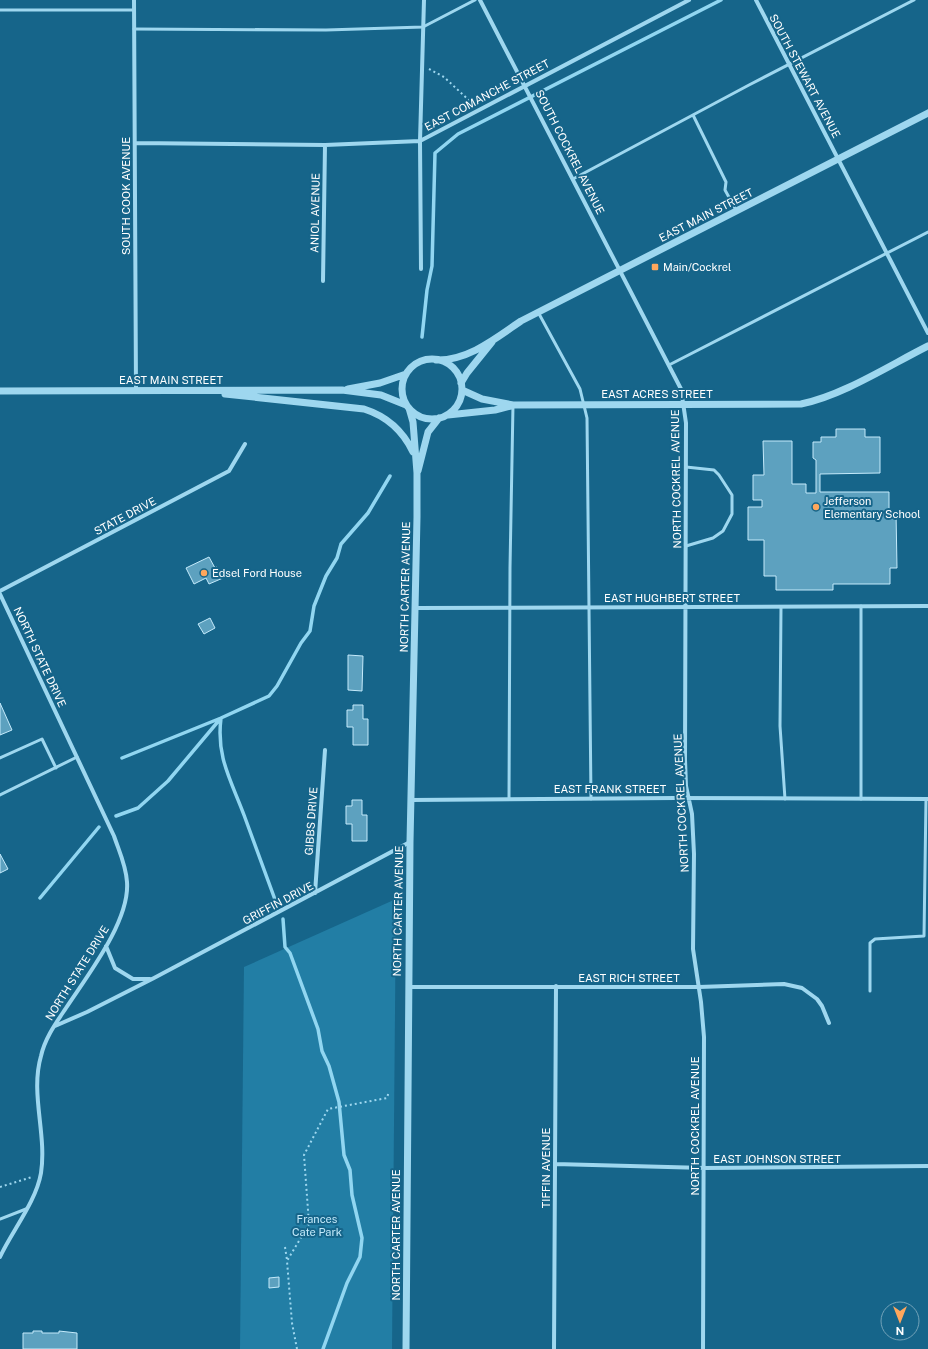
<svg xmlns="http://www.w3.org/2000/svg" width="928" height="1349" font-family="'Public Sans',sans-serif">
<style>
.green{fill:#227ea5}
.lines{fill:none;stroke-linecap:round;stroke-linejoin:round}
.stream{stroke:#91d6f1;stroke-width:3.5}
.building{fill:#5da1bf;stroke:#c4eafb}
.path{stroke:#9ed7ef;stroke-width:2;stroke-dasharray:2 3;stroke-linecap:butt}
.service{stroke:#9ed7ef;stroke-width:3}
.minor{stroke:#9ed7ef;stroke-width:4}
.tertiary{stroke:#9ed7ef;stroke-width:7}
.poi-dot{fill:#ffa75c;stroke:#16658a;stroke-width:1.5}
.labels{text-anchor:middle;dominant-baseline:central;stroke-width:4;stroke-linejoin:round;paint-order:stroke}
.street-label{font-size:11px;fill:#fff;stroke:#16658a}
.poi-label{font-size:11px;fill:#fff;stroke:#16658a;text-anchor:start}
.park-label{font-size:11px;fill:#c4eafb;stroke:#16658a}
</style>
<rect width="100%" height="100%" fill="#16658a"/>
<path class="green" d="M396 899 392 1349H240L244 967Z"/>
<g class="lines">
<path class="stream" d="M422 337 427 290 432 266 435 153 458 134 721 0
M122 758 221 718C216 757 231 780 244 815 255 845 266 875 277 905
M116 816 138 808 168 781 221 718 269 696 277 686 301 643 310 631 314 606 326 576 337 558 341 544 368 513 390 476
M40 898 99 827
M283 919 285 947 290 953 318 1029 322 1051 329 1066 339 1102 344 1155 350 1170 352 1195 362 1238 360 1257 347 1283 323 1349"/>
</g>
<path class="building" d="M836 429H865V437H880V473L820 474V492H889V512H896L897 568H890V584H833V590H776V576H764V540H748V507H762V500H753V475H764L763 441H792V484H806V493H816V460L813 458V442H821V437H836Z
M209 557 215 568 217 567 223 578 209 584 206 578 194 584 186 568Z
M210 618 215 628 204 634 198 624Z
M348 655 363 656 362 691 348 690Z
M0 703 12 730 0 735Z
M353 705H363V719H368V745H353V727H347V710H353Z
M352 800H362V815H367V841H352V824H346V806H352Z
M0 854 8 869 0 873Z
M279 1277V1287L269 1288V1278Z
M33 1331H42V1333H59V1331L77 1333V1349H23V1333H33Z"/>
<g class="lines">
<path class="path" d="M429 69 444 77 473 104
M0 1187 32 1177
M285 1247 287 1260
M297 1349 292 1323 287 1261 309 1224 304 1155 328 1109 387 1098 389 1091"/>
<path class="service" d="M0 10H134
M134 29 326 30 423 27 475 0
M693 115 726 182 725 190 736 210
M573 179 749 85 914 0
M538 312 580 389 587 418 591 799
M669 365 928 232
M686 546 713 538 723 531 732 514V495L719 475 714 470 686 467
M861 606V799
M781 607 780 726 785 799
M0 758 42 739 56 768
M0 795 77 757
M509 799 510 568 513 405
M870 991V943L875 939 924 936 926 799
M0 1219 26 1209"/>
<path class="minor" d="M134 0 136 391
M480 0 681 389 686 423 685 760 686 786 692 814 694 854 693 949 701 1002 704 1037 703 1349
M756 0 928 333
M135 143 325 145 420 141 689 0
M421 269 420 141 424 0
M323 281 325 145
M0 591 229 471 245 444
M0 594 114 836C119 851 126 865 127 882 130 921 87 976 66 1008 56 1023 45 1038 41 1056 30 1094 47 1134 41 1173 36 1202 12 1231 0 1257
M416 608 928 606
M411 800 676 798 928 799
M315 893 325 750
M106 946 115 968 133 979H150
M409 987H699L784 984 802 988 817 999 822 1006 829 1023
M55 1026 87 1012 154 978 410 842
M555 1164 705 1168 928 1166
M554 1349 556 986"/>
<path class="tertiary" d="M402 389a30 30 0 1 1 60 0a30 30 0 1 1-60 0Z
M436 360C468 361 496 338 521 321L928 113
M461 383 467 373 492 342
M348 389 380 383 406 374
M462 390 482 399 513 405 801 404C842 396 890 365 928 346
M0 391 342 390 381 395 406 405
M225 394 364 409C386 416 403 431 413 452
M448 415 495 410 511 406
M418 471 428 432 439 418
M406 1349 410 842 417 517V473L413 422 409 408"/>
</g>
<g class="poi-dot">
<rect x="651" y="263" width="8" height="8" rx="2"/>
<circle cx="816" cy="507" r="4"/>
<circle cx="204" cy="573" r="4"/>
</g>
<g class="labels">
<g class="street-label">
<text transform="translate(805 76) rotate(62)">SOUTH STEWART AVENUE</text>
<text transform="translate(487 95) rotate(-28)">EAST COMANCHE STREET</text>
<text transform="translate(570 152) rotate(63)">SOUTH COCKREL AVENUE</text>
<text transform="translate(126 196) rotate(-90)">SOUTH COOK AVENUE</text>
<text transform="translate(315 213) rotate(-89)">ANIOL AVENUE</text>
<text transform="translate(706 215) rotate(-27)">EAST MAIN STREET</text>
<text x="171" y="380">EAST MAIN STREET</text>
<text x="657" y="394">EAST ACRES STREET</text>
<text transform="translate(676 479) rotate(-91)">NORTH COCKREL AVENUE</text>
<text transform="translate(125 516) rotate(-28)">STATE DRIVE</text>
<text transform="translate(405 587) rotate(-89)">NORTH CARTER AVENUE</text>
<text x="672" y="598">EAST HUGHBERT STREET</text>
<text transform="translate(40 657) rotate(65)">NORTH STATE DRIVE</text>
<text x="610" y="789">EAST FRANK STREET</text>
<text transform="translate(681 803) rotate(-93)">NORTH COCKREL AVENUE</text>
<text transform="translate(311 821) rotate(-86)">GIBBS DRIVE</text>
<text transform="translate(278 903) rotate(-28)">GRIFFIN DRIVE</text>
<text transform="translate(398 911) rotate(-89)">NORTH CARTER AVENUE</text>
<text transform="translate(77 973) rotate(-58)">NORTH STATE DRIVE</text>
<text x="629" y="978">EAST RICH STREET</text>
<text transform="translate(695 1126) rotate(-90)">NORTH COCKREL AVENUE</text>
<text x="777" y="1159">EAST JOHNSON STREET</text>
<text transform="translate(546 1168) rotate(-90)">TIFFIN AVENUE</text>
<text transform="translate(396 1235) rotate(-90)">NORTH CARTER AVENUE</text>
</g>
<g class="poi-label">
<text x="663" y="267">Main/Cockrel</text>
<text x="824" y="501">Jefferson<tspan x="824" dy="13">Elementary School</tspan></text>
<text x="212" y="573">Edsel Ford House</text>
</g>
<g class="park-label">
<text x="317" y="1219">Frances<tspan x="317" dy="13">Cate Park</tspan></text>
</g>
</g>
<g transform="translate(900 1321) rotate(180)"><circle r="19" fill="#16658a" stroke="#73a3b9"/>
<path d="M0-3L7 15L0 10L-7 15Z" fill="#ffa75c"/>
<text y="-6" font-size="11" font-weight="bold" text-anchor="middle" fill="#ffffff">N</text>
</g>
</svg>
